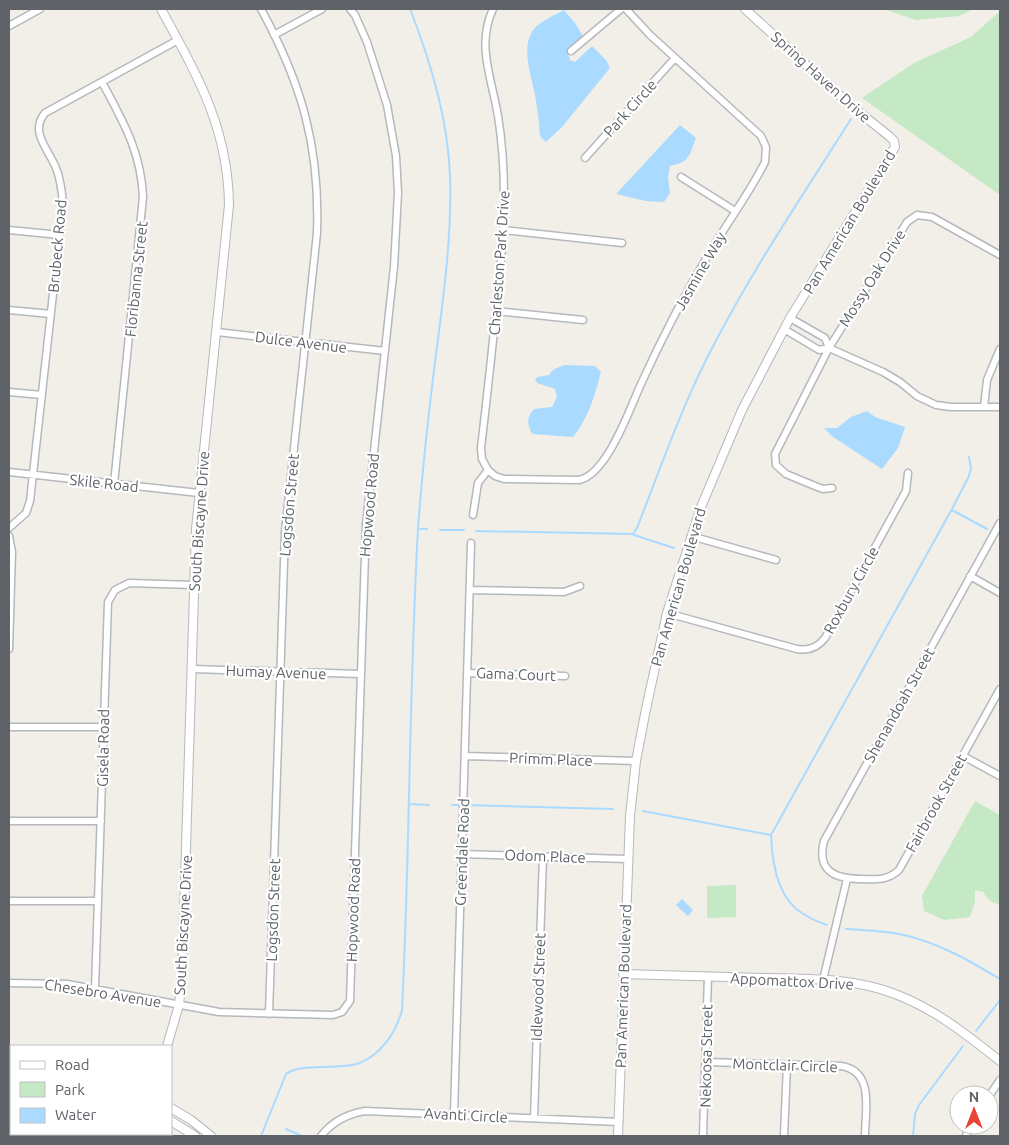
<svg xmlns="http://www.w3.org/2000/svg" width="1009" height="1145" font-family="Ubuntu,sans-serif">
<style>
.green{fill:#c5e8c5}
.water{fill:#aadaff}
.lines{fill:none;stroke-linecap:round;stroke-linejoin:round}
.stream{stroke:#aadaff;stroke-width:2}
.minor-casing{stroke:#b5b8bc;stroke-width:9}
.tertiary-casing{stroke:#b5b8bc;stroke-width:10}
.minor{stroke:#fff;stroke-width:6}
.tertiary{stroke:#fff;stroke-width:8}
.labels{text-anchor:middle;dominant-baseline:central;stroke-width:4.5;stroke-linejoin:round;paint-order:stroke}
.street-label{font-size:15px;fill:#5f6368;stroke:#fff}
</style>
<rect width="100%" height="100%" fill="#f1efe8"/>
<path class="green" d="M883 9H974L959 16 916 20Z
M1000 11V195L862 98 914 63 971 37Z
M975 801 1000 815V904C991 904 988 899 983 892L975 890V902L970 917 944 920 924 911 922 896Z
M736 885V917L707 918V886Z"/>
<path class="water" d="M564 10 575 23 583 36 567 50 570 60 575 62 592 46 606 60 610 68 562 127 546 142 540 136C539 124 538 112 536 101 533 78 519 49 534 29 541 21 555 15 564 10Z
M680 125 696 138C689 156 690 162 670 166L668 178 670 193 664 202 646 201 616 194Z
M565 365 595 366 601 372C595 395 588 419 573 437L532 434C527 424 526 418 534 409L552 407 557 397 555 389 537 383 535 379 538 377 549 375 554 369Z
M867 411 875 417 905 427 898 448 882 469 833 437 824 428H837L851 417Z
M682 899 693 910 688 916 676 905Z"/>
<g class="lines">
<path class="stream" d="M952 510 987 529
M420 529H427
M440 530H464
M476 531 633 534 637 528C659 472 679 414 706 360 748 276 801 198 851 119
M634 535 674 548
M409 804 429 805
M452 805H460
M465 805 613 809
M643 811 771 835
M827 925C818 922 809 918 802 913 777 898 772 862 771 835L952 509 969 476 971 468 969 457
M846 929C865 930 885 931 904 935 939 943 970 961 1000 979
M976 1031 1000 1000
M286 1129 302 1136
M261 1136 286 1074C296 1067 306 1068 318 1067 331 1067 345 1067 357 1064 380 1056 396 1033 402 1010 410 850 409 689 418 529 422 473 428 418 435 362 443 301 452 238 450 176 448 118 431 62 410 9
M913 1136 915 1114 919 1105 963 1046"/>
<defs>
<path id="minor" d="M261 9C302 84 320 147 317 233L285 532 269 1014
M9 26 40 9
M274 35 322 9
M571 51 621 9
M102 82C123 122 141 151 143 197L114 484
M585 158 675 58
M681 177 735 211
M9 230 60 235
M504 230 622 243
M9 310 51 314
M496 311 583 320
M790 318 825 338 829 348
M784 329 819 350 829 348 883 372 900 382 917 396 936 405 951 407H1000
M217 332 385 351
M9 392 42 395
M984 407 987 380 1000 349
M488 470 495 476 504 479 579 480C607 475 630 408 641 384 662 338 685 293 712 249 729 220 750 192 765 162L766 147 761 136 650 35 626 9
M9 472 199 493
M832 488 823 489 815 486 786 474 776 465 775 454 829 348 907 222 917 215 932 217 1000 255
M473 515 478 483 488 470 482 459 481 448C486 405 491 362 495 320 503 251 509 184 498 116 492 79 476 45 493 9
M1000 523 824 841C816 872 836 879 862 879 877 880 888 880 899 870L1000 689
M9 528 26 513 30 501 63 204C62 192 61 180 56 168 49 150 29 132 45 113L178 40
M9 536 12 552 9 649
M691 536 776 560
M970 576 1000 593
M470 590 564 592 580 586
M667 613 797 649C809 651 818 647 825 638L906 491 908 473
M192 669 361 674
M467 673 565 676
M9 727H104
M465 756 636 761
M963 756 1000 776
M9 821H101
M462 854 627 859
M9 901H98
M823 980 847 879
M9 983 67 984 219 1012 333 1015 342 1012 350 1001 366 525 394 267 398 193 396 156 387 105 367 42 355 15 350 9
M95 989 108 602 115 590 129 583 194 585
M9 1057H11
M706 1062 841 1066C875 1071 865 1111 865 1136
M989 1096 1000 1080
M454 1114 471 543
M534 1118 543 856
M9 1124H11
M37 1134V1136
M86 1134 92 1136
M321 1136C332 1122 347 1114 365 1111L619 1122
M703 1136 708 976
M784 1136 787 1065
M966 1136 969 1125"/>
<path id="tertiary" d="M161 9C197 75 228 127 229 205L196 529 182 975 179 1005 167 1046
M623 974C671 975 719 977 768 978 810 979 854 978 895 994 935 1009 967 1035 1000 1061
M171 1108 191 1120 211 1136
M171 1121 195 1136
M124 1136 125 1134
M134 1136 135 1134
M618 1136 630 816 636 761 646 709 667 613 701 507 742 410 790 318 895 147 894 141 889 136 849 104 745 9"/>
</defs>
<use href="#minor" class="minor-casing"/>
<use href="#tertiary" class="tertiary-casing"/>
<use href="#minor" class="minor"/>
<use href="#tertiary" class="tertiary"/>
</g>
<g class="labels">
<g class="street-label">
<text transform="translate(821 77) rotate(42)">Spring Haven Drive</text>
<text transform="translate(630 108) rotate(-48)">Park Circle</text>
<text transform="translate(849 222) rotate(-59)">Pan American Boulevard</text>
<text transform="translate(57 246) rotate(-85)">Brubeck Road</text>
<text transform="translate(499 263) rotate(-86)">Charleston Park Drive</text>
<text transform="translate(700 271) rotate(-60)">Jasmine Way</text>
<text transform="translate(872 278) rotate(-58)">Mossy Oak Drive</text>
<text transform="translate(136 279) rotate(-84)">Floribanna Street</text>
<text transform="translate(301 342) rotate(7)">Dulce Avenue</text>
<text transform="translate(104 483) rotate(6)">Skile Road</text>
<text transform="translate(289 505) rotate(-85)">Logsdon Street</text>
<text transform="translate(369 505) rotate(-85)">Hopwood Road</text>
<text transform="translate(199 521) rotate(-86)">South Biscayne Drive</text>
<text transform="translate(678 587) rotate(-74)">Pan American Boulevard</text>
<text transform="translate(851 590) rotate(-61)">Roxbury Circle</text>
<text transform="translate(276 672) rotate(2)">Humay Avenue</text>
<text transform="translate(516 674) rotate(2)">Gama Court</text>
<text transform="translate(899 705) rotate(-61)">Shenandoah Street</text>
<text transform="translate(103 748) rotate(-89)">Gisela Road</text>
<text transform="translate(551 759) rotate(2)">Primm Place</text>
<text transform="translate(936 803) rotate(-61)">Fairbrook Street</text>
<text transform="translate(462 852) rotate(-88)">Greendale Road</text>
<text transform="translate(545 856) rotate(2)">Odom Place</text>
<text transform="translate(273 910) rotate(-88)">Logsdon Street</text>
<text transform="translate(353 910) rotate(-88)">Hopwood Road</text>
<text transform="translate(183 925) rotate(-87)">South Biscayne Drive</text>
<text transform="translate(792 981) rotate(3)">Appomattox Drive</text>
<text transform="translate(623 986) rotate(-88)">Pan American Boulevard</text>
<text transform="translate(538 987) rotate(-88)">Idlewood Street</text>
<text transform="translate(103 993) rotate(9)">Chesebro Avenue</text>
<text transform="translate(706 1056) rotate(-89)">Nekoosa Street</text>
<text transform="translate(785 1065) rotate(2)">Montclair Circle</text>
<text transform="translate(466 1115) rotate(3)">Avanti Circle</text>
</g>
</g>
<rect width="1009" height="1145" fill="none" stroke="#5f6368" stroke-width="20"/>
<rect x="10" y="1045" width="162" height="90" fill="#ffffff" stroke="#bfc1c3"/>
<rect x="20" y="1061" width="25" height="8" fill="#ffffff" stroke="#bfc1c3"/>
<text x="55" y="1070" font-size="15" fill="#5f6368">Road</text>
<rect x="20" y="1082" width="25" height="15" fill="#c5e8c5" stroke="#bfc1c3"/>
<text x="55" y="1095" font-size="15" fill="#5f6368">Park</text>
<rect x="20" y="1108" width="25" height="15" fill="#aadaff" stroke="#bfc1c3"/>
<text x="55" y="1120" font-size="15" fill="#5f6368">Water</text>
<g transform="translate(974 1110)"><circle r="24" fill="#ffffff" stroke="#bfc1c3"/>
<path d="M0-4L9 19L0 12L-9 19Z" fill="#ea4335"/>
<text y="-8" font-size="14" font-weight="bold" text-anchor="middle" fill="#5f6368">N</text>
</g>
</svg>
